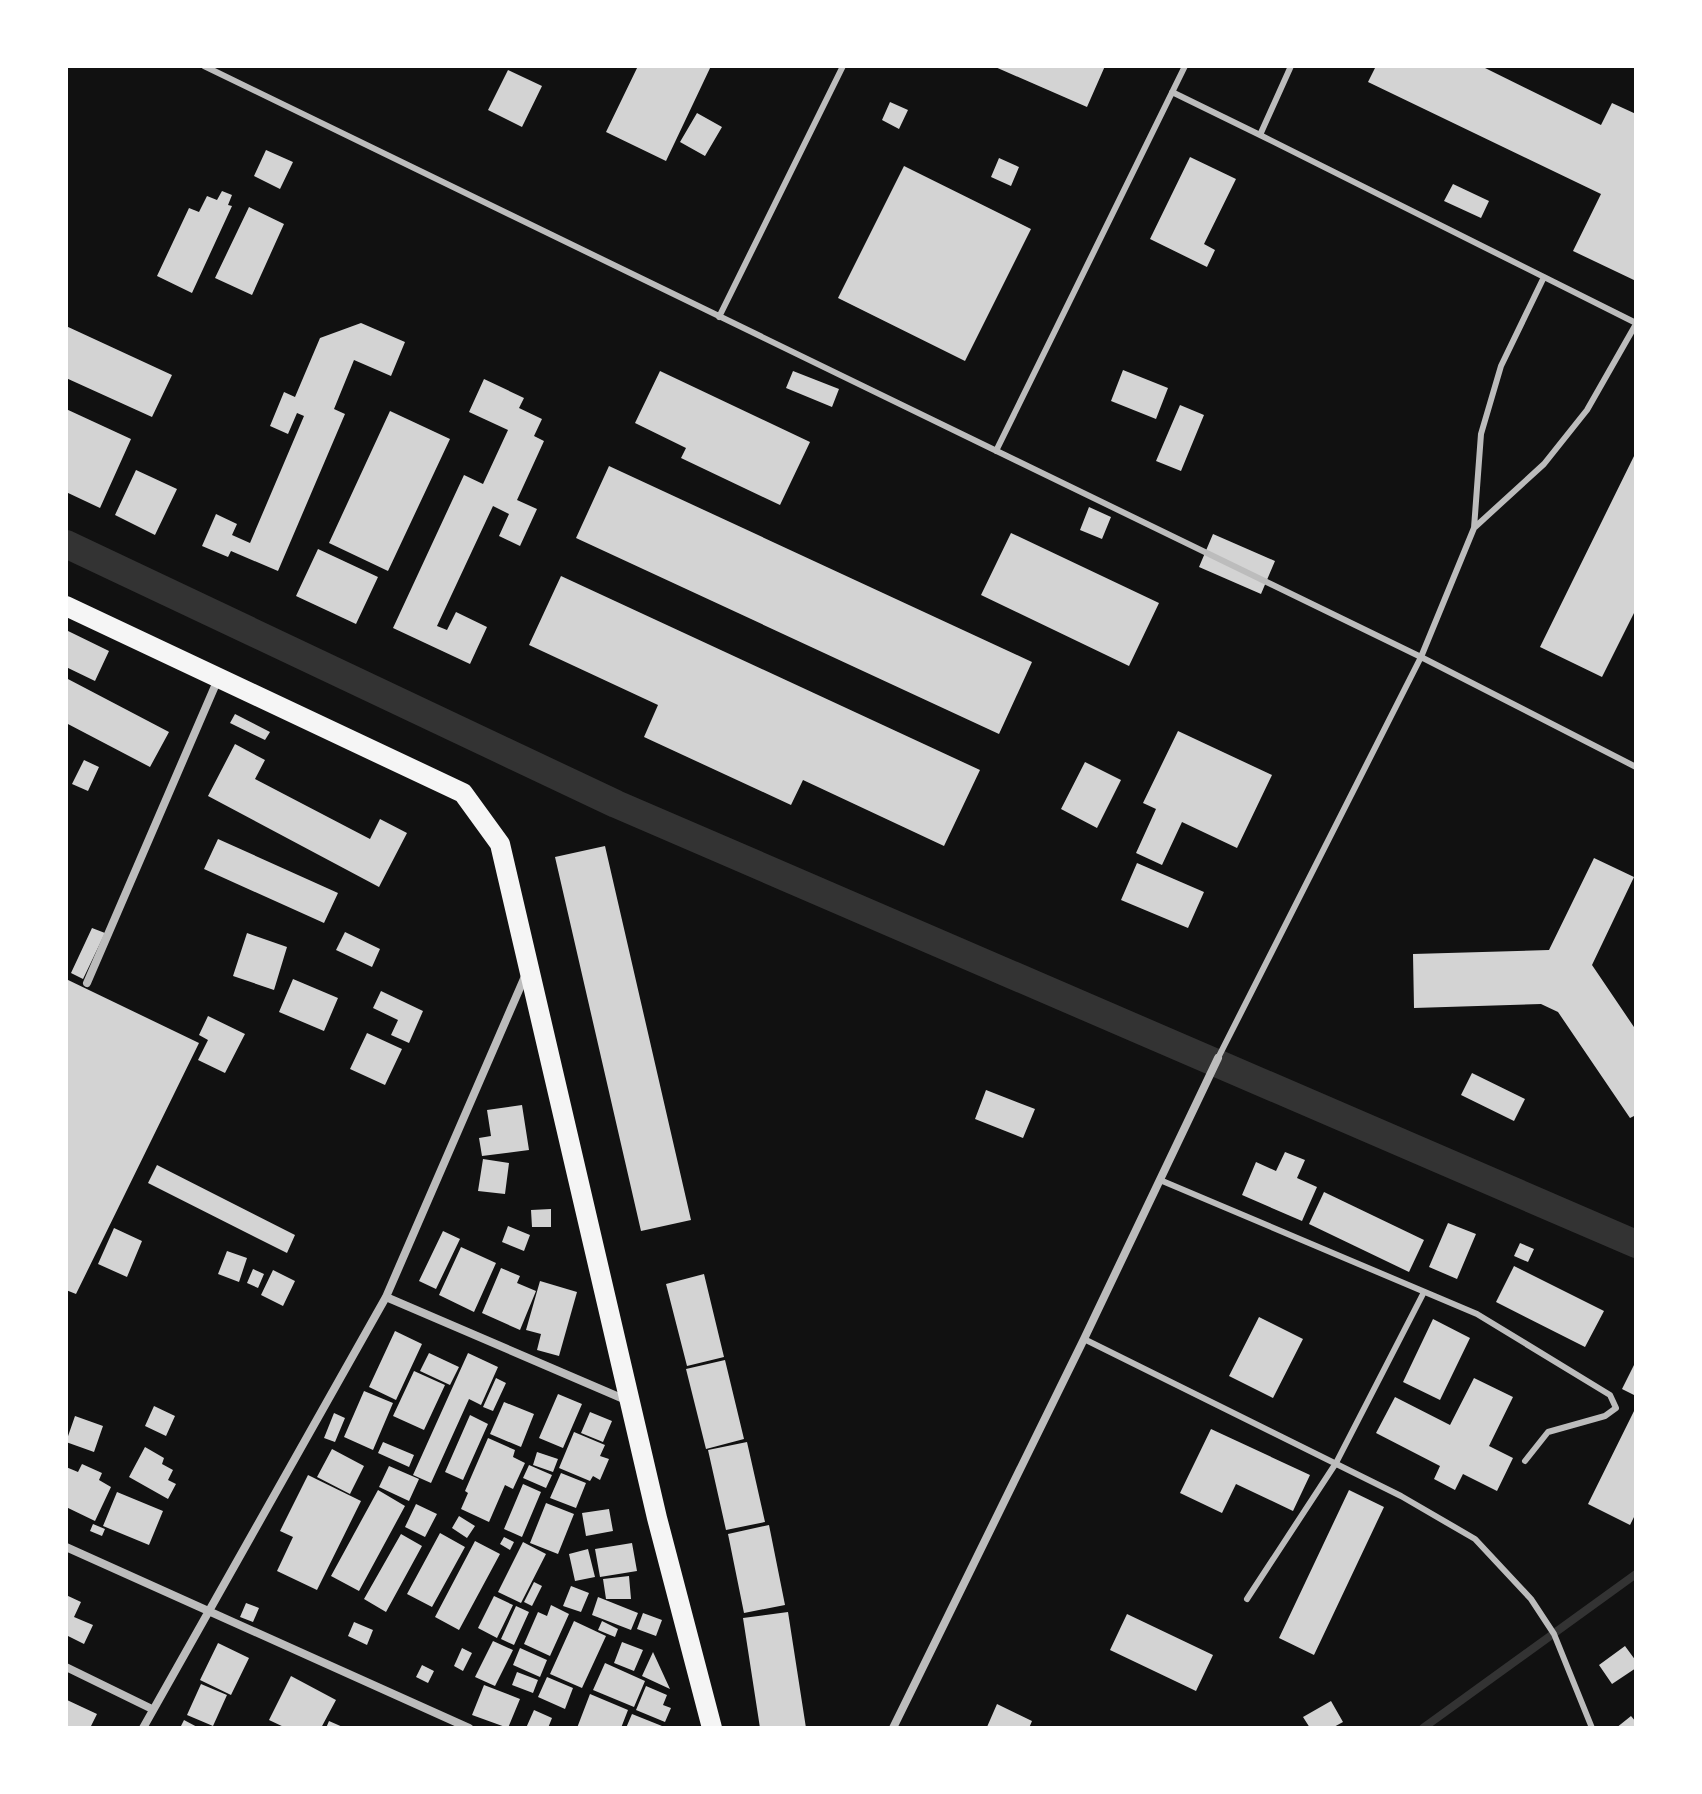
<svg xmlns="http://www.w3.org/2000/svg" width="1702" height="1794" font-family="'PT Sans Narrow',sans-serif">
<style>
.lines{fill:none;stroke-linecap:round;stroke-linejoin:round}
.stream{stroke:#333;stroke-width:8}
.canal{stroke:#333;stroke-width:28}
.building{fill:#d3d3d3}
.service{stroke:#bcbcbc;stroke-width:6}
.minor{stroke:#bcbcbc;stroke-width:8}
.primary{stroke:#f5f5f5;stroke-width:20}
</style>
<rect width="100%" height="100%" fill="#111"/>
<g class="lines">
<path class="stream" d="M1423 1728 1636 1574"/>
<path class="canal" d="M66 544 616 804 1636 1244"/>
</g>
<path class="building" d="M638 66H711L666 161 606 132Z
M993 66H1105L1087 107Z
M1376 66H1481L1601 125 1612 103 1636 114V281L1573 251 1601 194 1368 82Z
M508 70 542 86 522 127 488 110Z
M890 102 908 110 899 129 882 120Z
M697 113 722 127 705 156 680 142Z
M266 150 293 162 280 189 254 176Z
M1190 157 1236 179 1204 244 1215 250 1207 267 1150 239Z
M999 158 1019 167 1011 186 991 177Z
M904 166 1031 229 965 361 838 298Z
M1453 184 1489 201 1481 218 1444 201Z
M222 191 232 195 228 205 232 206 192 293 157 276 189 208 199 212 207 196 217 200Z
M249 207 284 224 252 295 215 278Z
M361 323 405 342 391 376 354 360 334 409 345 414 278 571 231 551 228 557 202 546 216 514 237 524 232 535 250 543 304 416 297 413 288 434 270 426 284 392 295 397 320 338Z
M66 326 172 375 152 417 66 378Z
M1123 370 1168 388 1156 419 1111 401Z
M660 371 810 442 780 505 681 458 686 448 635 423Z
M793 371 839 389 832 407 786 388Z
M484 379 524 398 519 408 542 419 534 436 544 441 517 500 537 509 520 546 499 536 509 514 493 506 437 626 447 630 456 612 487 627 470 664 393 628 464 475 483 484 508 430 469 412Z
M1180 405 1204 415 1181 471 1156 461Z
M66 409 131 439 100 508 66 492Z
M390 411 450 439 388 571 329 543Z
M1636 452V609L1602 677 1540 647Z
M609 466 1032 662 999 734 576 538Z
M136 470 177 489 155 535 115 515Z
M1089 507 1111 517 1102 539 1080 530Z
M1011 533 1159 603 1129 666 981 595Z
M1213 534 1275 561 1261 594 1199 567Z
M318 549 378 577 356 624 296 596Z
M561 576 980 770 944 846 803 780 791 805 644 737 658 705 529 645Z
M66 630 109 651 95 681 66 667Z
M66 678 169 732 150 767 66 723Z
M235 714 270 732 265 740 230 723Z
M1178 731 1272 775 1237 848 1182 822 1162 865 1136 853 1156 809 1143 803Z
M235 744 265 760 255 779 370 839 380 819 407 833 379 887 208 796Z
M84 760 99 767 88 791 72 784Z
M1085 762 1121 780 1097 828 1061 809Z
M218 839 338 893 324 923 204 869Z
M605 846 691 1220 641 1231 555 857Z
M1594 858 1634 877 1592 965 1636 1030V1115L1630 1118 1558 1012 1541 1004 1414 1008 1413 954 1549 950Z
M1137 863 1204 892 1188 928 1121 900Z
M92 928 105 933 83 979 71 973Z
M345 932 380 949 372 967 336 950Z
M247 933 287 947 274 990 233 976Z
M66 979 199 1043 76 1294 66 1290Z
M293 979 338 998 324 1031 279 1012Z
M381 991 423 1011 409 1043 391 1035 398 1020 373 1008Z
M208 1016 245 1034 225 1073 198 1060 208 1040 199 1035Z
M367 1033 402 1049 385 1085 350 1069Z
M1472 1073 1525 1099 1514 1121 1461 1095Z
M986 1090 1035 1109 1023 1138 975 1119Z
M522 1105 529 1150 482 1156 479 1138 491 1136 487 1110Z
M1285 1152 1305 1160 1297 1178 1317 1187 1302 1221 1242 1195 1256 1162 1276 1171Z
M483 1159 509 1163 505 1194 478 1191Z
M157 1165 295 1235 287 1253 148 1183Z
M1324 1192 1424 1240 1409 1272 1309 1224Z
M551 1209V1227H532L531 1210Z
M1448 1223 1476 1234 1457 1279 1429 1267Z
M508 1226 530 1235 524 1251 502 1242Z
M114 1228 142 1241 127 1277 98 1264Z
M443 1231 460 1239 436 1289 419 1281Z
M1520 1243 1534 1249 1528 1262 1514 1256Z
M461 1247 496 1263 474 1312 439 1295Z
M227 1251 247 1258 239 1282 218 1274Z
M1514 1266 1604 1311 1585 1347 1496 1302Z
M501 1268 520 1276 517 1283 536 1291 520 1330 482 1313Z
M253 1269 264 1274 258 1288 247 1283Z
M273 1270 295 1281 283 1306 261 1295Z
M704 1274 724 1357 687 1366 666 1284Z
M540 1281 577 1292 559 1356 537 1350 541 1334 526 1330Z
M1259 1317 1303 1339 1273 1398 1229 1376Z
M1433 1319 1470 1338 1440 1400 1403 1382Z
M395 1331 422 1344 396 1400 369 1387Z
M429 1353 459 1367 450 1385 420 1371Z
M468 1353 498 1367 481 1405 469 1399 431 1483 413 1475Z
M725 1360 744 1439 706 1449 686 1369Z
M1636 1361V1396L1622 1389Z
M414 1371 445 1385 424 1430 393 1416Z
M496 1378 506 1383 493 1411 483 1407Z
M1474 1378 1513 1397 1489 1446 1513 1458 1497 1491 1463 1474 1455 1490 1434 1479 1440 1466 1376 1433 1395 1397 1450 1425Z
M364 1391 393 1403 373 1450 344 1437Z
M558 1394 582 1404 563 1448 539 1438Z
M504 1402 534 1414 521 1447 490 1434Z
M154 1406 175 1416 166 1436 145 1426Z
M1636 1407V1513L1630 1525 1588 1504Z
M590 1412 612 1421 603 1442 581 1433Z
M334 1413 345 1418 335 1442 324 1438Z
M470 1415 488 1424 463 1480 445 1472Z
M75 1416 103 1426 94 1452 66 1442Z
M1211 1429 1310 1475 1293 1511 1236 1484 1222 1513 1180 1493Z
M574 1432 605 1445 600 1456 609 1459 600 1480 593 1476 590 1481 559 1468Z
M488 1438 515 1450 513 1457 525 1463 513 1489 505 1485 489 1522 461 1509 468 1493 465 1491Z
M383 1442 414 1455 409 1467 378 1453Z
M747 1442 765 1522 726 1530 708 1450Z
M145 1447 164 1458 162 1464 173 1470 168 1480 176 1484 168 1499 129 1477Z
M332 1449 364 1466 350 1494 317 1477Z
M537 1452 558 1459 553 1472 533 1465Z
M82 1464 102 1473 99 1480 111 1487 95 1521 66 1507V1467L78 1472Z
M529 1465 552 1475 546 1488 523 1478Z
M389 1466 419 1479 409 1501 379 1487Z
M561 1473 586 1483 576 1508 550 1498Z
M308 1475 361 1501 317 1590 277 1571 293 1537 280 1531Z
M523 1484 541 1492 522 1537 504 1529Z
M378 1490 405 1506 359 1591 331 1576Z
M1349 1490 1384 1507 1314 1655 1279 1638Z
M117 1492 163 1511 149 1545 103 1526Z
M546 1503 574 1514 558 1554 530 1543Z
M416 1504 437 1514 425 1537 405 1527Z
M609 1509 613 1531 586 1536 582 1513Z
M459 1516 475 1526 467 1538 452 1528Z
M93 1524 105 1529 102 1536 90 1531Z
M769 1525 785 1605 744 1613 728 1534Z
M440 1533 465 1547 432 1607 407 1594Z
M401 1534 422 1546 386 1612 364 1599Z
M504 1537 514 1542 510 1550 500 1544Z
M475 1541 500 1554 459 1630 435 1617Z
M523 1542 546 1554 521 1603 498 1592Z
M632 1543 637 1571 600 1577 595 1549Z
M588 1549 595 1577 575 1581 569 1554Z
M629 1576 631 1599H606L603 1579Z
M534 1582 542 1586 532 1606 524 1602Z
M571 1586 589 1593 581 1612 563 1606Z
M66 1595 81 1602 74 1617 93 1625 84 1644 66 1635Z
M494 1596 513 1605 497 1638 478 1628Z
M598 1597 638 1613 631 1630 592 1615Z
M246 1603 259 1608 253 1622 240 1617Z
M551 1605 569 1614 550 1656 524 1644 538 1612 547 1616Z
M516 1606 529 1612 514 1645 501 1639Z
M788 1612 806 1728H760L743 1618Z
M643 1613 662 1620 656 1636 637 1629Z
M1127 1614 1213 1655 1196 1691 1110 1650Z
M574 1621 606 1636 582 1688 550 1674Z
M602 1621 618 1629 615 1637 598 1630Z
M354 1622 373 1630 367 1645 348 1636Z
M493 1641 513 1650 495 1686 475 1677Z
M622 1642 643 1650 634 1671 614 1663Z
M218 1643 249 1658 231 1695 200 1680Z
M1625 1646 1636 1661V1668L1612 1684 1599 1665Z
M462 1648 472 1653 463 1671 454 1666Z
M520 1648 547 1660 540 1677 513 1665Z
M653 1652 670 1689 642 1676Z
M605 1663 645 1681 634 1707 593 1690Z
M422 1665 434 1671 428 1683 416 1677Z
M517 1672 538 1680 533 1693 512 1685Z
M291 1676 336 1700 321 1728H286L269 1720Z
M547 1677 573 1688 565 1709 538 1697Z
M201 1684 227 1695 213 1726 187 1715Z
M484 1685 520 1699 508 1728 472 1715Z
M646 1686 667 1695 663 1705 671 1708 665 1722 636 1710Z
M590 1694 628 1710 621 1728H577Z
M67 1700 97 1714 90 1728H66Z
M1331 1701 1343 1722 1332 1728H1310L1303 1717Z
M997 1704 1032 1721 1029 1728 987 1727Z
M534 1710 552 1718 548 1728H526Z
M632 1714 667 1728H626Z
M1631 1716 1636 1722V1728H1616Z
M184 1720 199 1728H180Z
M329 1721 345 1728H326Z"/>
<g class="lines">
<path class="service" d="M204 66 1421 657 1636 767
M1291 66 1260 135 1636 323
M1172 92 1260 135
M1544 277 1501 366 1481 434 1474 528 1544 464 1587 410 1636 324
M719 317 843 66
M996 451 1185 66
M1218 1058 1421 657 1474 528
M1160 1180 1477 1314 1610 1395 1616 1408 1605 1416 1548 1432 1525 1461
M1084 1339 1401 1496 1475 1539 1531 1599 1554 1634 1592 1728
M1247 1599 1336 1463 1424 1292"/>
<path class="minor" d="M87 983 218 679
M386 1297 626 1400
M66 1547 469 1728
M66 1667 152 1709
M143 1728 386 1297 526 974
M893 1728 1084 1339 1218 1058"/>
<path class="primary" d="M66 606 463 793 500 844 657 1518 712 1728"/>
</g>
<rect width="1702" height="1794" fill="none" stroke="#ffffff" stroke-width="136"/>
</svg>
